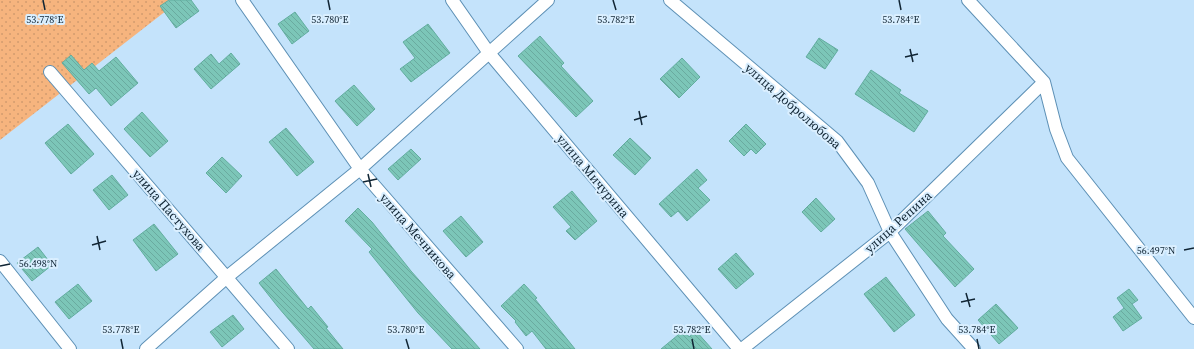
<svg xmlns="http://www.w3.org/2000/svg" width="1194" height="349" font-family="'Source Serif 4',serif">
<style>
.garden{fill:url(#garden-dots)}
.building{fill:url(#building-back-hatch);stroke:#62ad9f}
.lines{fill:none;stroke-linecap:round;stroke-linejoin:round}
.street-casing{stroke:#5d90b5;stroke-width:14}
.street{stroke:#fff;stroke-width:12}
.ticks{fill:none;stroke:#102534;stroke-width:1.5}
.labels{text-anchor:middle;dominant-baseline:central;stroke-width:4;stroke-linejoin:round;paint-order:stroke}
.street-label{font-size:13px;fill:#102534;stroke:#daefff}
.ticks-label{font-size:10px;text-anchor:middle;fill:#102534;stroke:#daefff;stroke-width:4;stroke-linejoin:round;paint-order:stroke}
</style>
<defs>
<pattern id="garden-dots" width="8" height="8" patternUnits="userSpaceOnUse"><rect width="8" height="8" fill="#f6b47e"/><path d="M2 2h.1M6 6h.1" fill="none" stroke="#d29b6e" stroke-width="1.8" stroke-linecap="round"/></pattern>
<pattern id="building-back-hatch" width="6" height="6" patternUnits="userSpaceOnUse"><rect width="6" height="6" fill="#7cc6b8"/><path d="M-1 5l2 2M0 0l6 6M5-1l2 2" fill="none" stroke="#6aaa9f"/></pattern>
</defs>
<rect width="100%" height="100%" fill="#c4e3fb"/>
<path class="garden" d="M0 0H180L0 140Z"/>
<path class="building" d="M169 0H191L199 11 176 28 160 6Z
M295 12 309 31 292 44 278 24Z
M428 24 450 53 411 82 400 69 415 58 403 42Z
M540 36 564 63 561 66 593 101 576 117 518 56Z
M819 38 838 50 825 69 806 57Z
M231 53 240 64 211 89 194 69 211 54 219 64Z
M71 55 84 70 92 63 99 71 116 57 138 83 111 106 96 88 89 94 62 63Z
M682 58 700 77 679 98 660 79Z
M871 70 901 90 899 93 928 111 914 132 855 94Z
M354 85 375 109 357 126 335 101Z
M142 112 168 141 150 157 124 129Z
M68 124 94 154 71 174 45 143Z
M746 124 766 144 756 154 751 149 744 156 729 141Z
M286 128 314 162 297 176 269 142Z
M630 138 651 158 635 175 613 155Z
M411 149 421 159 398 180 388 169Z
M222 157 242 176 226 193 206 173Z
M697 169 707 180 698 188 710 200 687 221 678 211 671 217 659 204Z
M112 175 128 195 109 210 93 190Z
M572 191 597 221 575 240 566 231 571 227 553 207Z
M816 198 835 219 821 232 802 212Z
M358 208 372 222 411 271 480 349H452L418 313 369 252 372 249 345 221Z
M928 211 946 233 943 236 974 269 955 287 905 229Z
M461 216 483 242 466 257 443 231Z
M154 224 178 254 156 271 133 240Z
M38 247 52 265 32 281 17 263Z
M736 253 754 274 736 289 718 269Z
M276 269 308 309 311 306 328 327 326 328 343 349H314L278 307 259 283Z
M886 277 915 315 894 332 864 294Z
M78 284 92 301 69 319 55 302Z
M524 284 537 298 535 299 575 349H546L532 331 526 336 515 322 516 321 501 306Z
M1129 289 1138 300 1132 304 1142 318 1123 331 1113 317 1124 308 1117 298Z
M996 304 1018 328 999 344 978 320Z
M233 315 244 329 222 347 210 332Z
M684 330 689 337 696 331 712 349H661Z"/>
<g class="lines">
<defs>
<path id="street" d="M242 0 360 169 517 349
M452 0 489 53 739 349
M670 0 837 141 868 183 890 232 947 319 974 349
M968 0 1044 82 1056 129 1067 158 1194 318
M50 72 288 349
M0 261 70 349
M146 349 227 277 360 169 548 0
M742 349 890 232 1044 82"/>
</defs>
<use href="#street" class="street-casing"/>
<use href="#street" class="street"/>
</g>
<path class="ticks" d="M43 0 45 10M328 0 330 10M613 0 616 10M899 0 901 10M910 49 913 62M905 57 918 54M639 111 642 125M634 120 647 116M368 174 371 187M363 182 377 179M97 236 100 250M92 245 106 241M1184 250 1194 248M0 266 10 264M966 293 970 307M961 302 975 299M121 339 123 349M406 339 409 349M692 339 694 349M977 339 979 349"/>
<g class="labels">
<g class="street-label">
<text transform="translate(793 106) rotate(41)">улица Добролюбова</text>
<text transform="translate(593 176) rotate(50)">улица Мичурина</text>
<text transform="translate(169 210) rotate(49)">улица Пастухова</text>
<text transform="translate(898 222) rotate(-42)">улица Репина</text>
<text transform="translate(418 236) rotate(49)">улица Мечникова</text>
</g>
</g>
<g class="ticks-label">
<text x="45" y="23">53.778°E</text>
<text x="330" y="23">53.780°E</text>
<text x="616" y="23">53.782°E</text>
<text x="901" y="23">53.784°E</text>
<text x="1156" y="254">56.497°N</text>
<text x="38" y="267">56.498°N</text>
<text x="121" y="333">53.778°E</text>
<text x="406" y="333">53.780°E</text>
<text x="692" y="333">53.782°E</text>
<text x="977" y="333">53.784°E</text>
</g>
</svg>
